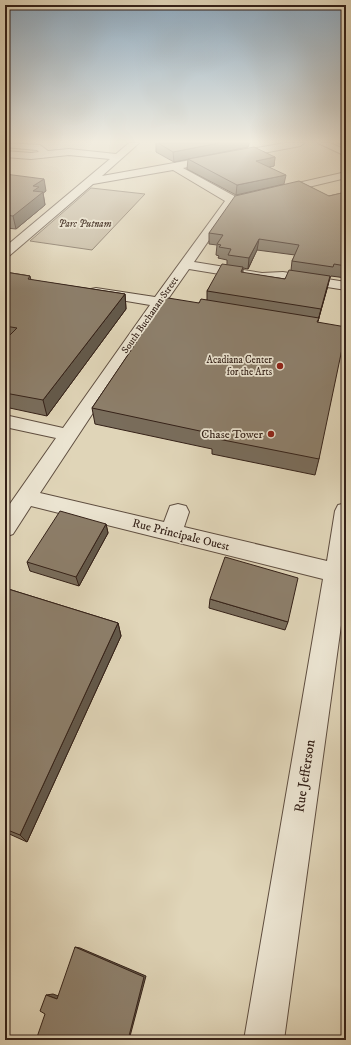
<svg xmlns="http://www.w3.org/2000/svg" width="351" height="1045" font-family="'IM FELL DW Pica',serif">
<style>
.green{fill:#c3b69d;stroke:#7c6c5a}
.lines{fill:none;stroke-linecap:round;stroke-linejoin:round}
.minor-casing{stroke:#5f4e40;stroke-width:2}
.minor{fill:#ebe4d1;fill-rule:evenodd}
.wall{fill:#796d5c;stroke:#342118;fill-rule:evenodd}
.shaded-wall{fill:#63594b;stroke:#342118}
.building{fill:#8d7f6b;stroke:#342118}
.poi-dot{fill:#8f2418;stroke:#ebe4d1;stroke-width:1.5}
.labels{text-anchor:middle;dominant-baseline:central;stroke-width:3.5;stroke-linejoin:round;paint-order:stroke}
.far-park-label{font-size:10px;font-style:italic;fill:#584639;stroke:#ebe4d1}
.far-street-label{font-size:10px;fill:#342118;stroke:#ebe4d1}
.far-poi-label{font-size:10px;fill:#342118;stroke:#ebe4d1;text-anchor:end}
.poi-label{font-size:12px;fill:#342118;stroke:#ebe4d1;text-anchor:end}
.street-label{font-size:12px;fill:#342118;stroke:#ebe4d1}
.near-street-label{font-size:14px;fill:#342118;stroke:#ebe4d1}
</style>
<rect width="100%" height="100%" fill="#e0d5b8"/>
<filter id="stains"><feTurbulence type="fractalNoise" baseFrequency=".005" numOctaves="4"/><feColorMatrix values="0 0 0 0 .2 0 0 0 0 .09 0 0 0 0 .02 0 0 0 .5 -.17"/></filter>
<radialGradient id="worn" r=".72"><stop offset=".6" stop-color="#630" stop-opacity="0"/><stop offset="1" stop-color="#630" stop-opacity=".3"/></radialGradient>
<path class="green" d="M91 188 145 194 92 250 30 241Z"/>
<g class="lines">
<defs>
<path id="minor" d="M5 143 40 145 48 151 69 149 116 154 129 143H139L102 176 285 143H304L300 146 183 168 236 197 346 172V178L233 205 194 262 262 273 283 272 346 282V290L283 280 262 281 189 269 168 299 176 301 178 304 176 307 171 308 163 307 40 493 164 522 170 506 178 504 186 506 189 512 184 527 327 561 335 511 338 505 346 503V589L284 1040H244L323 579 31 506 13 534 5 537V511L56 438 5 427V415L63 428 150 305 91 295 89 292 91 289 96 288 155 297 225 201 173 170 93 184 9 256 5 257V247L110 159 69 155 31 159 5 157V151L31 153 39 152 37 150 5 147Z
M318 143H330L346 150V156Z"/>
</defs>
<use href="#minor" class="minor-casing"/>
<use href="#minor" class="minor"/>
</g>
<path class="wall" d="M156 143H249L248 147 174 162 156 152Z
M337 143H346V147Z
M275 157 274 166 270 167 284 184 236 195 187 169 188 159Z
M5 174 46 191 43 193 45 205 16 229 6 228H5Z
M346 192V278L331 276 330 278 318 321V322L319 459 315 475 212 454V449L95 424 92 408 141 336V331L199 303 207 300V291L227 264V260L218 258 219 256 216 255 217 245 209 244V233L329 196ZM257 250 295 255 292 261 291 270 285 279 243 273V268L248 269Z
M5 272 30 276 31 280 125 294 126 309 47 416 5 407Z
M106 524 108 533 79 586 30 571 27 562Z
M5 588 118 623 121 636 27 842 5 832Z
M210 599 288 622 285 630 209 608Z"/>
<path class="shaded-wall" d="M219 143H249L248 147 174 162 173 152Z
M275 157 274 166 255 170 256 161Z
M286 175 284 184 236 195 237 185Z
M44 179 46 191 43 193 45 205 16 229 13 216 33 191V186Z
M259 239 257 250 248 269 249 258Z
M330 276 327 289 318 321 321 309Z
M125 294 126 309 47 416 43 400Z
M106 524 108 533 79 586 76 577Z
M118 623 121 636 27 842 20 835Z
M75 947 80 948 146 976 129 1040H128Z
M53 994 64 998 57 999 46 995Z"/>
<path class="building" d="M158 143H219L173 152Z
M254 147 275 157 256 161 286 175 237 185 188 159Z
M5 174 44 179 33 186 39 187 33 191 43 192 13 216 5 215Z
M299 181 329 196 346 192V266L334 264 333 267 292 261 299 245 259 239 249 258 228 255 231 249 219 247 221 245 217 244 223 235 209 233 235 196Z
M222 264 243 267 241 272 285 279 289 270 330 276 321 309 207 291Z
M5 272 30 276 28 279 125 294 43 400 5 393V340L17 328 5 326Z
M162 297 199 303 201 299 319 318 317 322 346 327V330L319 459 213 438 214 434 92 408 144 331H141Z
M60 511 106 524 76 577 27 562Z
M225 557 298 578 288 622 210 599Z
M5 588 118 623 20 835 5 829Z
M75 947 144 977 128 1040H36L45 1014 40 1011 46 995 57 999Z"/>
<linearGradient id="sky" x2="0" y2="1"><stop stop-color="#8da9bf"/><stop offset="0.49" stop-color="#f1ecdf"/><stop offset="1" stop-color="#f1ecdf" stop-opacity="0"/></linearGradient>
<rect width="351" height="289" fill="url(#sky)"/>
<g class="poi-dot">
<circle cx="280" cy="366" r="4"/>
<circle cx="271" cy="434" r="4"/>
</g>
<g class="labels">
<g class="far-park-label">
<text x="85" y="224">Parc Putnam</text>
</g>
<g class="far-street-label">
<text transform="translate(150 315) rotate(-55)">South Buchanan Street</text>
</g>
<g class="far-poi-label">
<text x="272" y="360">Acadiana Center<tspan x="272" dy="12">for the Arts</tspan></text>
</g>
<g class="poi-label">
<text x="263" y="434">Chase Tower</text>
</g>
<g class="street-label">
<text transform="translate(181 535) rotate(14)">Rue Principale Ouest</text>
</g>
<g class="near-street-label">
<text transform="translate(305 776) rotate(-81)">Rue Jefferson</text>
</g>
</g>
<rect width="351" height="1045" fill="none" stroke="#e0d5b8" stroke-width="20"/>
<rect x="6" y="6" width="339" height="1033" fill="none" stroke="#342118" stroke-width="2"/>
<rect x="10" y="10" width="331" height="1025" fill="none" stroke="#342118"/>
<rect width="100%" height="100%" filter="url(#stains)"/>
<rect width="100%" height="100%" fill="url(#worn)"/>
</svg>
